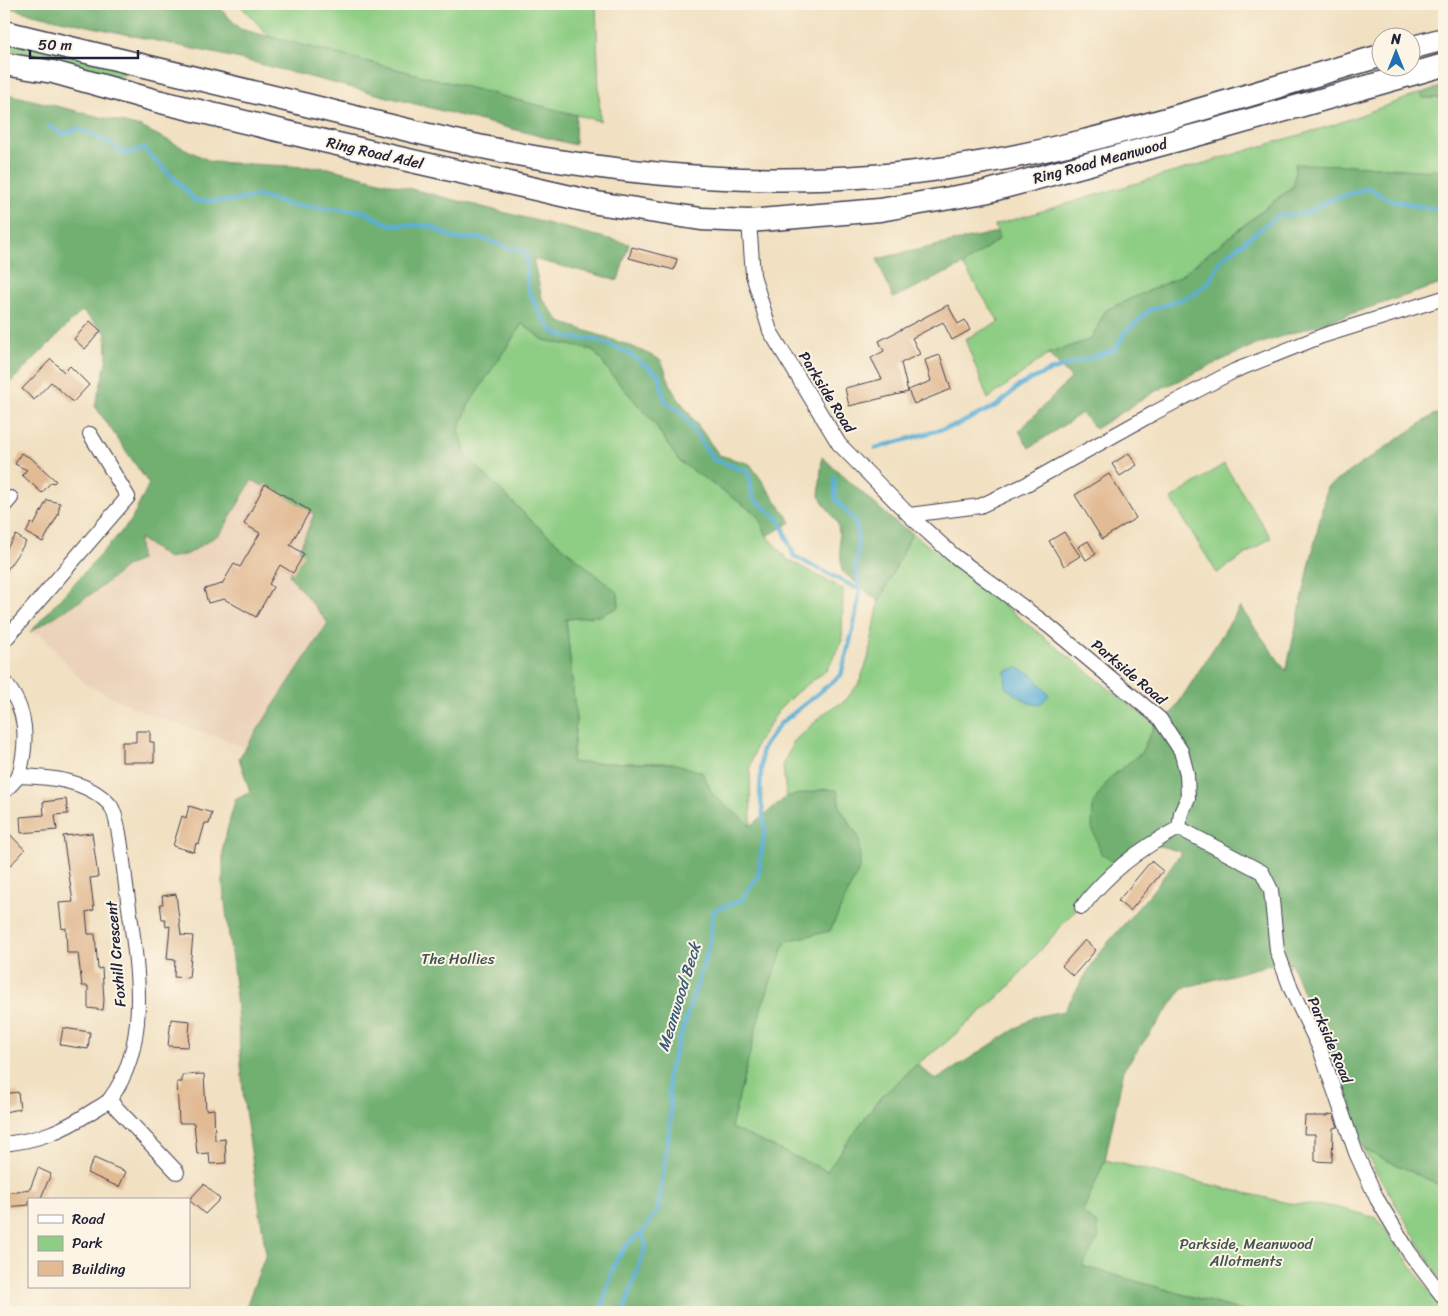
<svg xmlns="http://www.w3.org/2000/svg" width="1448" height="1316" font-family="Sriracha,sans-serif">
<style>
.built{fill:#ebd2b9}
.green{fill:#8ecd84;stroke:#587860}
.forest{fill:#72b072;stroke:#4a6956}
.water{fill:#5aafd6;stroke:#3e6888}
.lines{fill:none;stroke-linecap:round;stroke-linejoin:round}
.stream{stroke:#5aafd6;stroke-width:4.5}
.building{fill:#e2bb95}
.minor-casing{stroke:#413e4f;stroke-width:16}
.trunk-casing{stroke:#413e4f;stroke-width:25}
.minor{stroke:#fff;stroke-width:14}
.trunk{stroke:#fff;stroke-width:22}
.labels{text-anchor:middle;dominant-baseline:central;stroke-width:4;stroke-linejoin:round;paint-order:stroke}
.street-label{font-size:15px;fill:#22223b;stroke:#fcf5e5}
.park-label{font-size:15px;fill:#425551;stroke:#fcf5e5}
.water-label{font-size:16px;font-style:italic;fill:#385a79;stroke:#fcf5e5}
</style>
<rect width="100%" height="100%" fill="#fcf5e5"/>
<filter id="ink" filterUnits="userSpaceOnUse"><feTurbulence type="fractalNoise" baseFrequency=".02" numOctaves="2"/><feDisplacementMap in="SourceGraphic" scale="10" xChannelSelector="R" yChannelSelector="G"/><feConvolveMatrix kernelMatrix="1 2 1 2 8 2 1 2 1" color-interpolation-filters="sRGB"/></filter>
<filter id="wash" filterUnits="userSpaceOnUse"><feTurbulence type="fractalNoise" baseFrequency=".0096" numOctaves="4" result="noise"/><feDisplacementMap in="SourceGraphic" scale="20" xChannelSelector="R" yChannelSelector="G"/><feGaussianBlur stdDeviation="1.12" result="paint"/><feColorMatrix in="noise" values="0 0 0 0 0 0 0 0 0 0 0 0 0 0 0 0 0 1.4 0 .05"/><feComposite in="paint" operator="in"/></filter>
<g filter="url(#wash)">
<rect width="100%" height="100%" fill="#f1e0c1"/>
<path class="built" d="M252 480 314 514 289 575 328 623 246 747 144 712 85 684 41 634 30 632 96 591 127 566 140 560 139 537 221 533Z"/>
<path class="green" d="M239 4H596L600 121 270 37Z
M4 38 136 70 109 79 71 69 21 52 4 49Z
M1421 93 1423 98H1444V167L1430 171 1350 165 1294 185 1179 277 1106 310 1091 339 1048 354 988 399 965 339 999 322 963 265 999 239 995 225 1333 125Z
M522 324 544 340 593 350 616 380 651 419 679 461 758 515 767 536 787 559 843 589 842 640 827 670 797 692 779 710 756 745 750 768 751 826 673 763H572L576 720 566 619 599 616 619 607 618 594 535 524 466 456 459 429 469 404Z
M1224 464 1271 538 1217 573 1171 499Z
M912 533 1155 725 1141 753 1110 778 1116 865 1072 905 1076 909 1006 990 944 1044 917 1064 878 1100 827 1171 731 1128 762 1005 786 941 830 931 860 867 859 838 840 808 837 790 826 789 786 797 783 765 793 742 826 712 845 701 859 683 868 659 879 602Z
M1363 1149 1444 1187V1286Z
M1105 1160 1288 1203 1335 1207 1377 1218 1444 1312H1246L1082 1266 1090 1218 1082 1213Z"/>
<path class="forest" d="M4 4H216L240 29 576 115 575 145 236 58 28 13 4 6Z
M1444 86V98H1423L1421 93Z
M4 93 141 127 212 162 328 168 629 244 618 280 533 259 542 298 560 322 631 346 661 360 673 391 719 455 750 464 791 522 767 536 758 515 679 461 651 419 616 380 593 350 544 340 522 324 469 404 459 429 466 456 535 524 618 593 619 607 599 616 566 619 576 720 572 763H673L702 772 713 795 751 826 786 797 826 789 837 790 840 808 859 838 860 867 830 931 786 941 762 1005 731 1128 827 1171 878 1100 917 1064 936 1080 1034 1017 1064 1011 1099 953 1150 894 1182 852 1145 842 1116 865 1101 853 1092 828 1093 803 1110 778 1141 753 1155 725 1172 713 1240 607 1286 671 1327 487 1435 414 1444 416V1187L1363 1149 1332 1063 1291 963 1272 964 1183 988 1124 1069 1105 1160 1082 1213 1097 1224 1099 1238 1082 1266 1246 1312H244L266 1254 244 1103 235 985 223 886V846L235 800 250 792 239 758 328 623 289 575 314 514 252 480 221 533 188 554 168 558 139 538 140 560 127 566 96 591 30 632 131 521 149 484 95 406 107 359 106 333 82 311 4 389Z
M1295 164 1350 165 1430 171 1444 167V283L1250 347 1156 391 1095 429 1082 413 1029 448 1019 431 1071 378 1048 354 1091 339 1106 310 1179 277 1294 186Z
M997 232 999 239 963 265 893 298 877 259Z
M822 457 895 522 912 533 879 602 842 571 838 524 819 496Z"/>
<path class="water" d="M1018 668 1033 675 1049 695 1040 705 1029 703 1006 688 1005 671Z"/>
<g class="lines">
<path class="stream" d="M49 126 62 134 80 129 106 141 126 154 144 148C160 167 179 181 195 201H230L260 196 291 205 363 211 388 224 429 226 456 239 481 238 512 249 526 251 528 288 537 309 553 332 570 338 596 340 626 352 659 375 665 401 681 412 713 459 748 472 753 498 780 520 794 556 860 590
M876 448 957 425 998 405 1020 385 1047 372 1116 349 1124 333 1150 310 1193 295 1209 282 1222 259 1277 216 1306 213 1328 201 1368 188 1390 200 1438 210 1444 203
M596 1312 602 1307C610 1278 614 1248 642 1233
M623 1312 646 1246 642 1233 658 1209 671 1118 668 1075 710 944 713 911 742 900 758 876 765 828 760 793 762 749 780 724 841 675 853 630 860 590 856 571 858 541 856 523 836 499 834 478"/>
</g>
<g id="blocks">
<path class="building" d="M632 247 677 259 674 270 629 258Z
M948 305 958 324 965 320 970 330 952 340 943 322 912 338 920 354 901 363 908 392 849 406 845 388 882 379 871 358 884 351 879 341Z
M90 321 101 331 85 349 74 339Z
M940 355 951 389 914 404 908 390 931 381 925 360Z
M51 359 64 372 70 366 89 385 73 402 51 382 34 400 22 389Z
M21 453 31 458 56 481 54 483 51 482 42 493 22 475 27 470 15 464Z
M1129 453 1137 465 1120 476 1112 464Z
M1109 474 1136 518 1102 539 1075 495Z
M265 484 310 511 290 545 304 554 293 573 280 565 269 584 273 587 256 617 224 599 208 603 204 589 222 584 234 564 240 567 260 533 244 524Z
M47 500 60 503 58 515 43 542 26 533 31 523 34 525Z
M1064 532 1080 556 1064 566 1049 541Z
M16 535 26 542 4 574V552Z
M1088 541 1096 554 1086 560 1078 547Z
M136 731H150V742H154V762H122V742H136Z
M66 799 68 814 55 815 57 830 21 833 20 817 44 815 43 802Z
M189 806 212 813 209 824 205 823 199 844 196 843 194 852 173 846 182 816 186 818Z
M4 828 25 850 4 872Z
M92 833 98 877 90 878 94 910 86 912 88 934H95L98 969 102 968 104 1000 103 1010 88 1008V986H82L78 953H67L66 928 62 929 59 903 73 902 63 836Z
M1151 861 1163 871 1130 911 1118 901Z
M176 894 181 935 193 936 189 978 174 977 175 960 167 959 170 926 166 927 165 919H162L160 904H163L162 896Z
M1085 940 1096 950 1073 976 1062 966Z
M171 1019 190 1021 188 1047 168 1046Z
M63 1028 90 1032 88 1049 60 1045Z
M204 1074 206 1110 214 1109 215 1140 225 1139 226 1163 210 1164 209 1153 197 1154 194 1123H179L177 1082H182V1075Z
M18 1092 20 1109 4 1112V1094Z
M1333 1114 1338 1127 1333 1128 1332 1162 1315 1161V1134H1304L1305 1116H1325Z
M94 1158 126 1172 119 1187 87 1173Z
M38 1168 51 1174 40 1200H29V1205L6 1207 5 1193 30 1189Z
M204 1184 220 1199 205 1214 189 1200Z"/>
</g>
</g>
<g filter="url(#ink)">
<use href="#blocks" fill-opacity="0" stroke="#413e4f" stroke-width="1"/>
<g class="lines">
<defs>
<path id="minor" d="M749 221 753 275 770 331 839 444 909 515 952 554 1050 627 1160 719 1181 751 1187 774 1188 798 1181 813 1179 828
M4 506 11 498
M909 515 980 506 1025 485 1154 413 1234 371 1322 336 1444 298
M4 641 128 497 90 434
M4 682C28 709 28 741 19 776
M4 792 19 776C50 777 88 780 110 805 120 817 124 875 127 893 136 960 153 1041 110 1099 106 1104 97 1108 91 1112 62 1131 39 1140 4 1144
M1179 828 1262 872 1271 890 1277 951 1291 989 1320 1049 1356 1153 1377 1199 1409 1252 1444 1298
M1082 907C1107 874 1142 847 1179 828
M109 1100 177 1172"/>
<path id="trunk" d="M4 32C98 54 192 77 286 100 368 120 450 142 534 157 645 176 760 185 872 176 1046 164 1214 104 1380 56
M1410 48 1444 39
M4 64 53 72 157 101 324 141 597 203 701 219 749 221 880 210 985 192 1204 133 1444 65"/>
</defs>
<use href="#minor" class="minor-casing"/>
<use href="#trunk" class="trunk-casing"/>
<use href="#minor" class="minor"/>
<use href="#trunk" class="trunk"/>
</g>
</g>
<g class="labels">
<g class="street-label">
<text transform="translate(375 153) rotate(13)">Ring Road Adel</text>
<text transform="translate(1100 161) rotate(-15)">Ring Road Meanwood</text>
<text transform="translate(827 392) rotate(58)">Parkside Road</text>
<text transform="translate(1129 672) rotate(40)">Parkside Road</text>
<text transform="translate(116 954) rotate(-95)">Foxhill Crescent</text>
<text transform="translate(1330 1040) rotate(67)">Parkside Road</text>
</g>
<g class="park-label">
<text x="458" y="959">The Hollies</text>
<text x="1246" y="1244">Parkside, Meanwood<tspan x="1246" dy="17">Allotments</tspan></text>
</g>
<g class="water-label">
<text transform="translate(679 997) rotate(-73)">Meanwood Beck</text>
</g>
</g>
<rect width="1448" height="1316" fill="none" stroke="#fcf5e5" stroke-width="20"/>
<rect x="28" y="1198" width="162" height="90" fill="#fcf5e5" stroke="#a5a1a1"/>
<rect x="38" y="1215" width="25" height="8" fill="#ffffff" stroke="#a5a1a1"/>
<text x="72" y="1224" font-size="15" fill="#22223b">Road</text>
<rect x="38" y="1236" width="25" height="15" fill="#8ecd84" stroke="#a5a1a1"/>
<text x="72" y="1248" font-size="15" fill="#22223b">Park</text>
<rect x="38" y="1261" width="25" height="15" fill="#e2bb95" stroke="#a5a1a1"/>
<text x="72" y="1274" font-size="15" fill="#22223b">Building</text>
<g transform="translate(1396 52)"><circle r="24" fill="#fcf5e5" stroke="#a5a1a1"/>
<path d="M0-4L9 19L0 12L-9 19Z" fill="#1f6fb2"/>
<text y="-8" font-size="14" font-weight="bold" text-anchor="middle" fill="#22223b">N</text>
</g>
<path d="M30 50v8h108v-8" fill="none" stroke="#22223b" stroke-width="2.5"/>
<text x="38" y="50" font-size="15" fill="#22223b" stroke="#fcf5e5" stroke-width="4" paint-order="stroke">50 m</text>
</svg>
